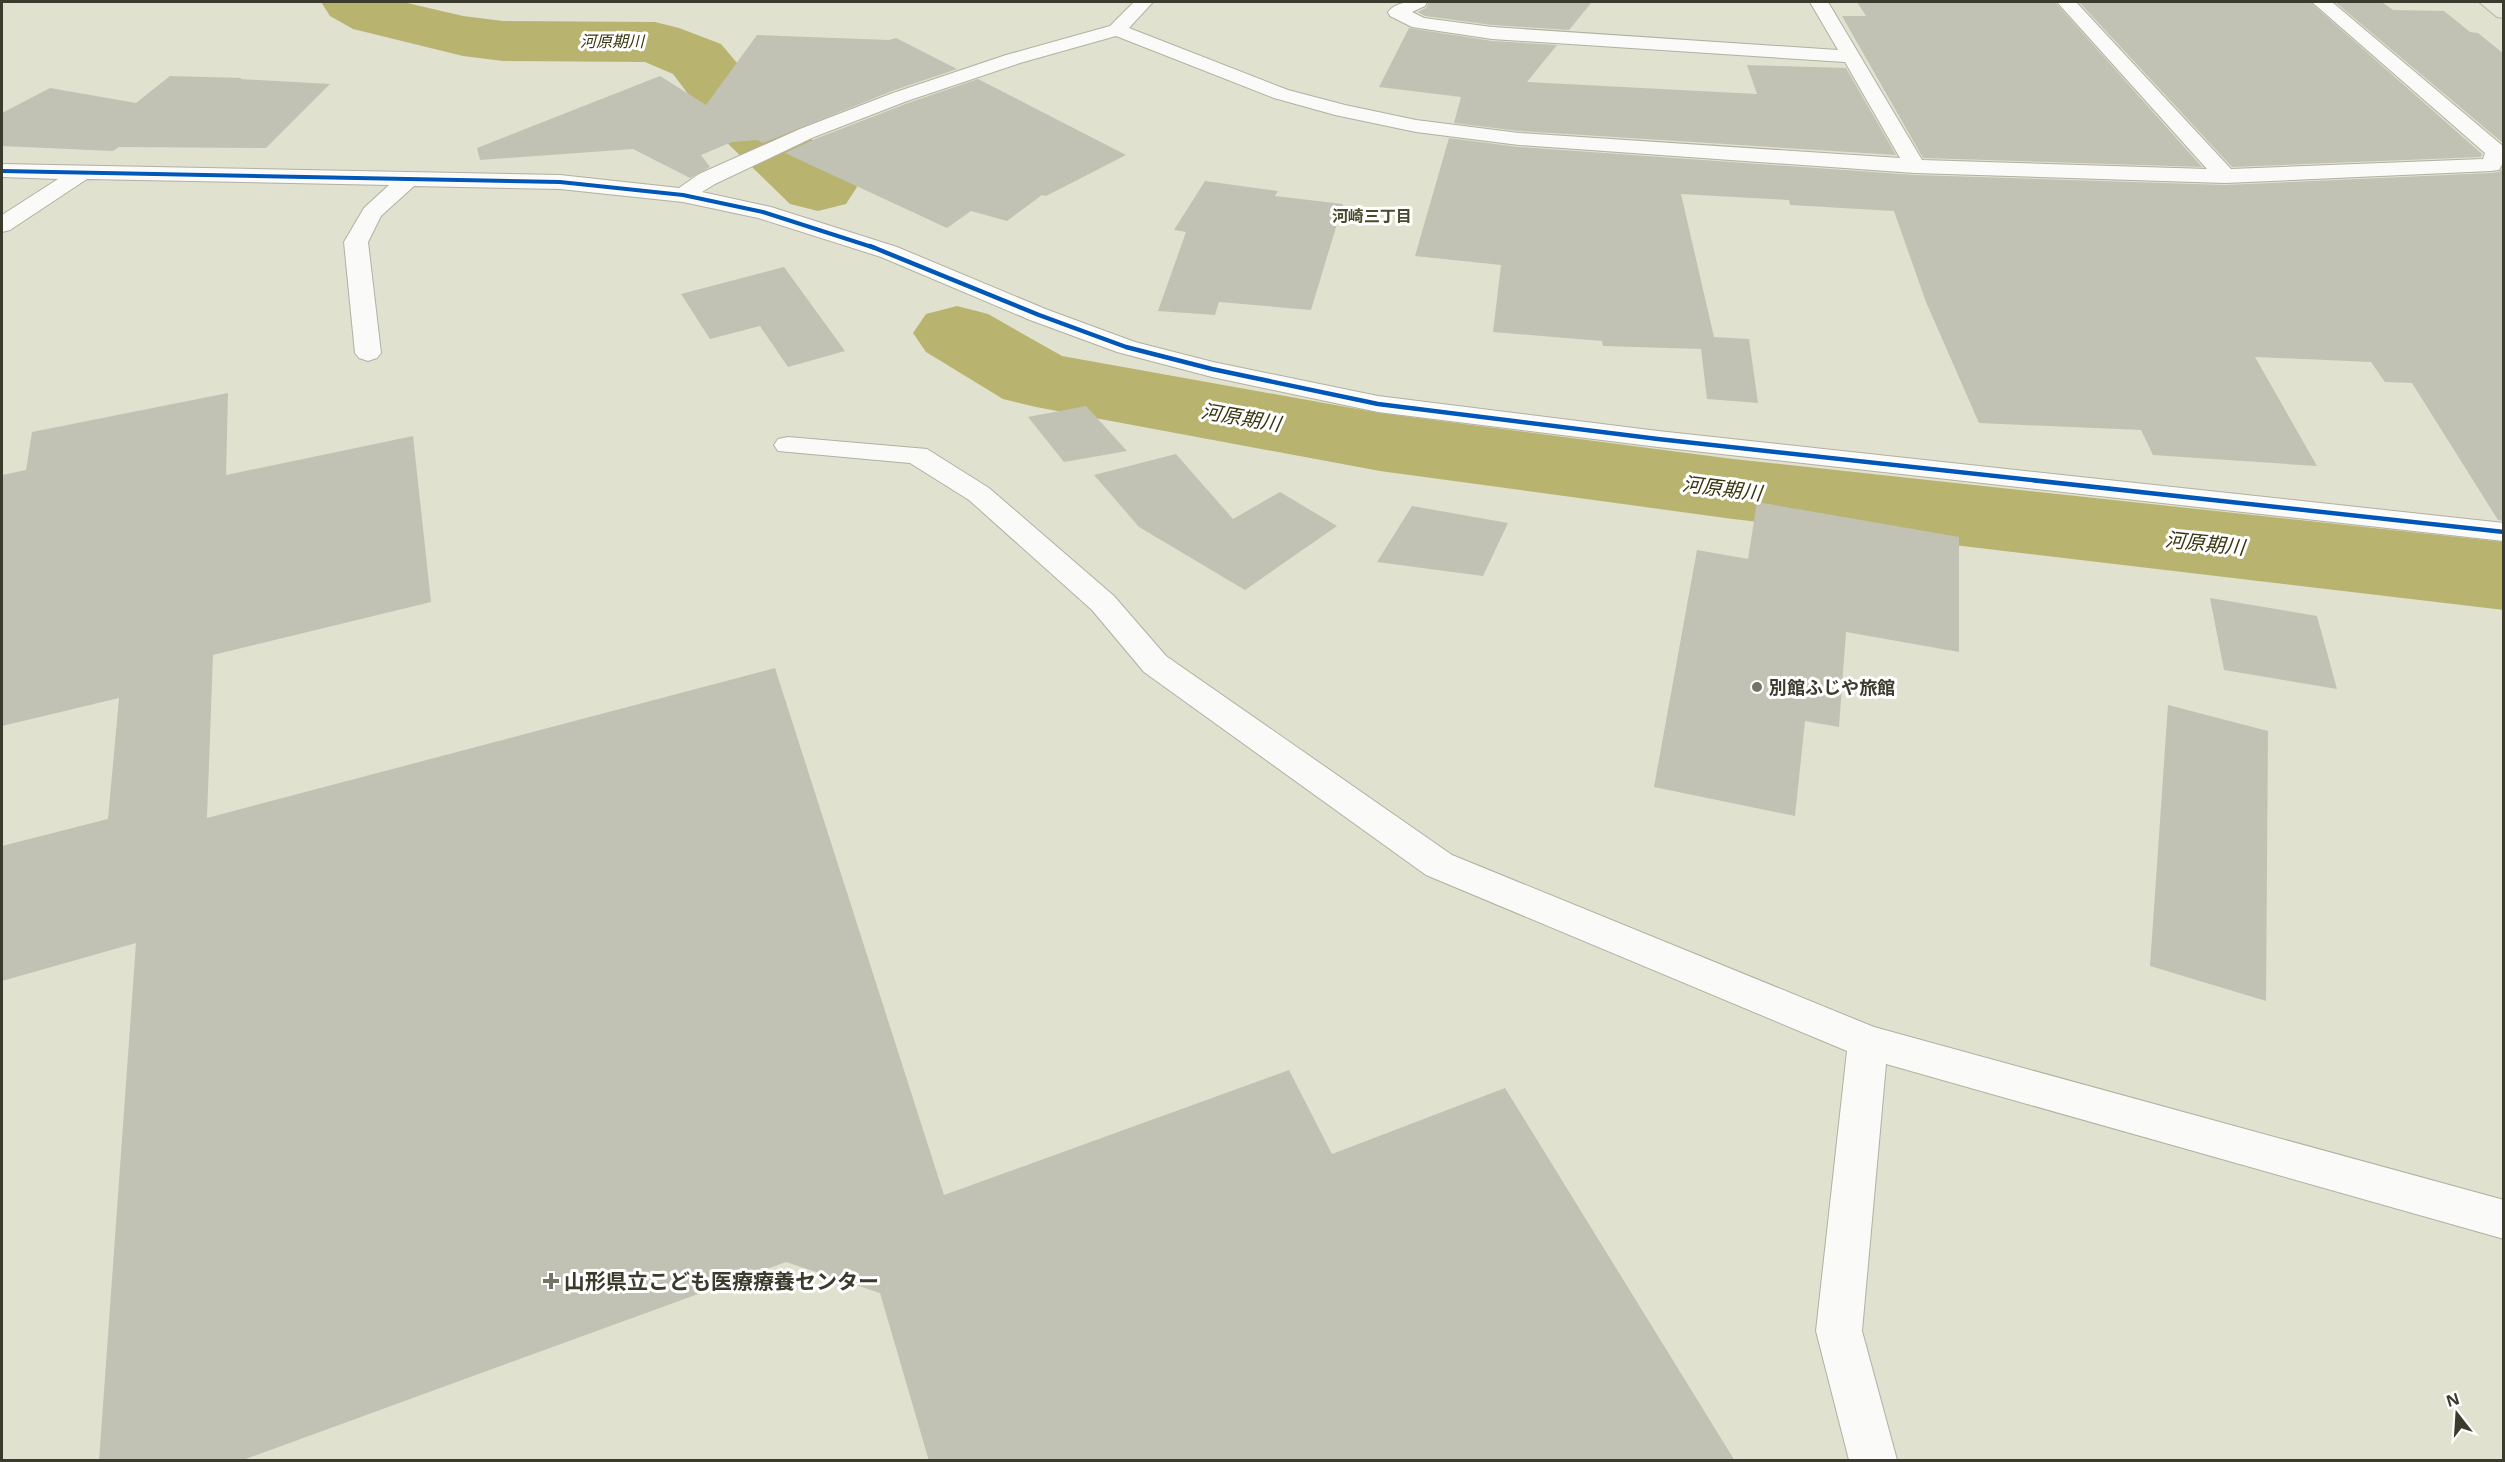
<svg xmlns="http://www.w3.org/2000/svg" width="2505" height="1462" font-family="'Open Sans','Noto Sans JP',sans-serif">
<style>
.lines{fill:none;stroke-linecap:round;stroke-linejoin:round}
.river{fill:#b8b470;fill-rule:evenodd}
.building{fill:#c2c2b4}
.minor-casing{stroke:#b1b0a2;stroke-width:2}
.highway-casing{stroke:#b6b5a3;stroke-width:2}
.minor{fill:#fafaf8;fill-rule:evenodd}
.highway{fill:#e6e5da;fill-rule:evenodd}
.cycleway-far1-casing{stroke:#fff;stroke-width:6}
.cycleway-casing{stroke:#fff;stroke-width:8}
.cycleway-far1{stroke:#0057b8;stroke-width:4}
.cycleway{stroke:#0057b8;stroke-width:4.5}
.poi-dot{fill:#747466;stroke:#fff;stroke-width:2}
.labels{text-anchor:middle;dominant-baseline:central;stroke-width:6;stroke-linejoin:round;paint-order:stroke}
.far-water-label{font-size:16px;font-style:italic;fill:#3a3710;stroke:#fff}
.far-neighbourhood-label{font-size:16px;font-weight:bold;fill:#4c4a2e;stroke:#fff}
.poi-label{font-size:18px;font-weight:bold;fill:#3a3a2d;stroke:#fff;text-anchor:start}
.water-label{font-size:20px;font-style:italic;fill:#3a3710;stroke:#fff}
.near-poi-label{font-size:21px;font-weight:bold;fill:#3a3a2d;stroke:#fff;text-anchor:start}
</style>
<rect width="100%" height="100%" fill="#e1e1cf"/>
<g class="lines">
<path class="river" d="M321 2H403L463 16 503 21 655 22 679 28 721 44 771 103 846 170 857 187 846 204 818 211 790 204 719 135 673 74 645 62 503 61 463 56 353 29 330 16Z
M957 306 988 314 1062 356 1380 413 1733 459 2504 542V610L1733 519 1380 471 1036 407 1003 399 926 352 913 333 926 314Z"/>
</g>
<path class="building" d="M1429 2H1592L1569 30 1492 25 1425 16 1418 12 1426 8Z
M1857 2H2055L2202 167 1923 158 1842 16H1866Z
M2079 2H2310L2482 154 2481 157 2232 167Z
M2335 2H2382L2393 10 2444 11 2470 32 2478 33 2504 54V144Z
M1409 28 1492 41 1557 45 1527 82 1757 94 1747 65 1846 68 1896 155 1519 131 1454 123 1461 97 1379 87Z
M757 35 889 40 896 38 957 69 892 91 763 143 757 140 732 142 701 155 710 167 690 178 633 149 480 160 477 148 660 76 706 105Z
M170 76 242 78 240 79 330 84 266 148 119 147 113 151 2 146V113L50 88 136 103Z
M978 79 1126 155 1046 196 1042 195 1007 221 971 211 947 228 785 153 815 139 908 103Z
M1449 138 1519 147 1915 175 2225 185 2491 173 2499 172 2504 167V521L2498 520 2412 383 2385 382 2371 362 2255 357 2317 466 2153 455 2141 430 1979 423 1926 302 1894 211 1790 205 1789 200 1681 194 1714 337 1749 339 1758 403 1707 399 1701 349 1603 346 1602 341 1493 332 1501 265 1415 256Z
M1205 181 1278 191 1275 196 1343 204 1311 310 1219 302 1215 315 1158 311 1186 232 1174 230Z
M784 267 845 351 788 367 760 326 710 339 681 294Z
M228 393 226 475 413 436 431 602 213 655 207 818 775 668 944 1195 1289 1070 1332 1154 1505 1088 1735 1461H929L880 1293 786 1262 240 1461H99L136 943 2 981V846L108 819 119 698 2 726V475L26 470 32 432Z
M1086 406 1127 451 1064 462 1028 417Z
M1176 454 1233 519 1280 492 1337 526 1245 590 1139 527 1094 475Z
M1757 502 1959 537V652L1846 632 1839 727 1805 721 1795 816 1654 787 1697 550 1748 559Z
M1412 506 1508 523 1483 576 1377 562Z
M2210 598 2317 616 2337 689 2224 670Z
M2168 705 2268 731 2266 1001 2150 966Z"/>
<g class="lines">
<defs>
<path id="minor" d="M1134 2H1153L1129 28 1288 90 1345 105 1416 120 1519 133 1900 158 1845 62 1492 39 1412 27 1390 16 1388 12C1397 0 1413 2 1427 2L1425 6 1412 12 1424 18 1492 27 1838 50 1810 2H1828L1922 160 2207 169 2057 2H2076L2231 169 2483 159 2485 153 2312 2H2332L2504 147V161L2499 170 2491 171 2225 183 1915 173 1519 145 1416 132 1335 115 1274 98 1116 36 1020 63 907 101 814 137 715 184 702 192 771 207 897 247 1048 310 1135 342 1213 362 1378 396 1658 431 2504 523V541L1658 447 1378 412 1212 377 1117 352 1030 320 881 257 758 218 683 202 560 189 414 186 381 216 368 242 381 353 377 358 368 361 359 358 355 353 344 242 364 208 389 185 87 179 10 230 2 232V215L58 179 2 177V164L560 175 679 188 699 174 800 129 893 93 1006 55 1110 26Z
M788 437 927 449 989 488 1114 596 1166 656 1452 855 1874 1027 2504 1200V1239L1886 1064 1862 1331 1897 1460H1849L1816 1331 1847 1051 1426 875 1144 672 1092 610 969 500 910 463 778 451 774 445 778 439Z"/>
<path id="highway" d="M2479 2H2500L2504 4V18L2497 17Z"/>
</defs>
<use href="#minor" class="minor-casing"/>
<use href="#highway" class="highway-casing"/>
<use href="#minor" class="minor"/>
<use href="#highway" class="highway"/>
<defs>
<path id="cycleway-far1" d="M2 171 560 182 683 195 763 212 875 248"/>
<path id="cycleway" d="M870 246 1039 315 1126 347 1212 369 1378 404 1658 439 2504 532"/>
</defs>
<use href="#cycleway-far1" class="cycleway-far1-casing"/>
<use href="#cycleway" class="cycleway-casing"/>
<use href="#cycleway-far1" class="cycleway-far1"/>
<use href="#cycleway" class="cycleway"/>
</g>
<g class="poi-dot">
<circle cx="1757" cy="687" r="6"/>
<path d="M548 1272h6v6h6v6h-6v6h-6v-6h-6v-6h6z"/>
</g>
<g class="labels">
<g class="far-water-label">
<text x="612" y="41">河原期川</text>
</g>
<g class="far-neighbourhood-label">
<text x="1372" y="216">河崎三丁目</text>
</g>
<g class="poi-label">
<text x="1769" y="687">別館ふじや旅館</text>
</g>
<g class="water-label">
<text transform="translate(1241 417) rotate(10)">河原期川</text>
<text transform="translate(1722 488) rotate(7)">河原期川</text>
<text transform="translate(2205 543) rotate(6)">河原期川</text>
</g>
<g class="near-poi-label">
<text x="564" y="1281">山形県立こども医療療養センター</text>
</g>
</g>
<rect width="2505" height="1462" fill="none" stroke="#3a3a2d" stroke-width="6"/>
<g transform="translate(2457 1414) rotate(343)" stroke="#ffffff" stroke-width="4.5" paint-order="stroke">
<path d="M0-4.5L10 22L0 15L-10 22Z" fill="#3a3a2d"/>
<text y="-9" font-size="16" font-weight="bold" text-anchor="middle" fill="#3a3a2d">N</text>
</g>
</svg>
